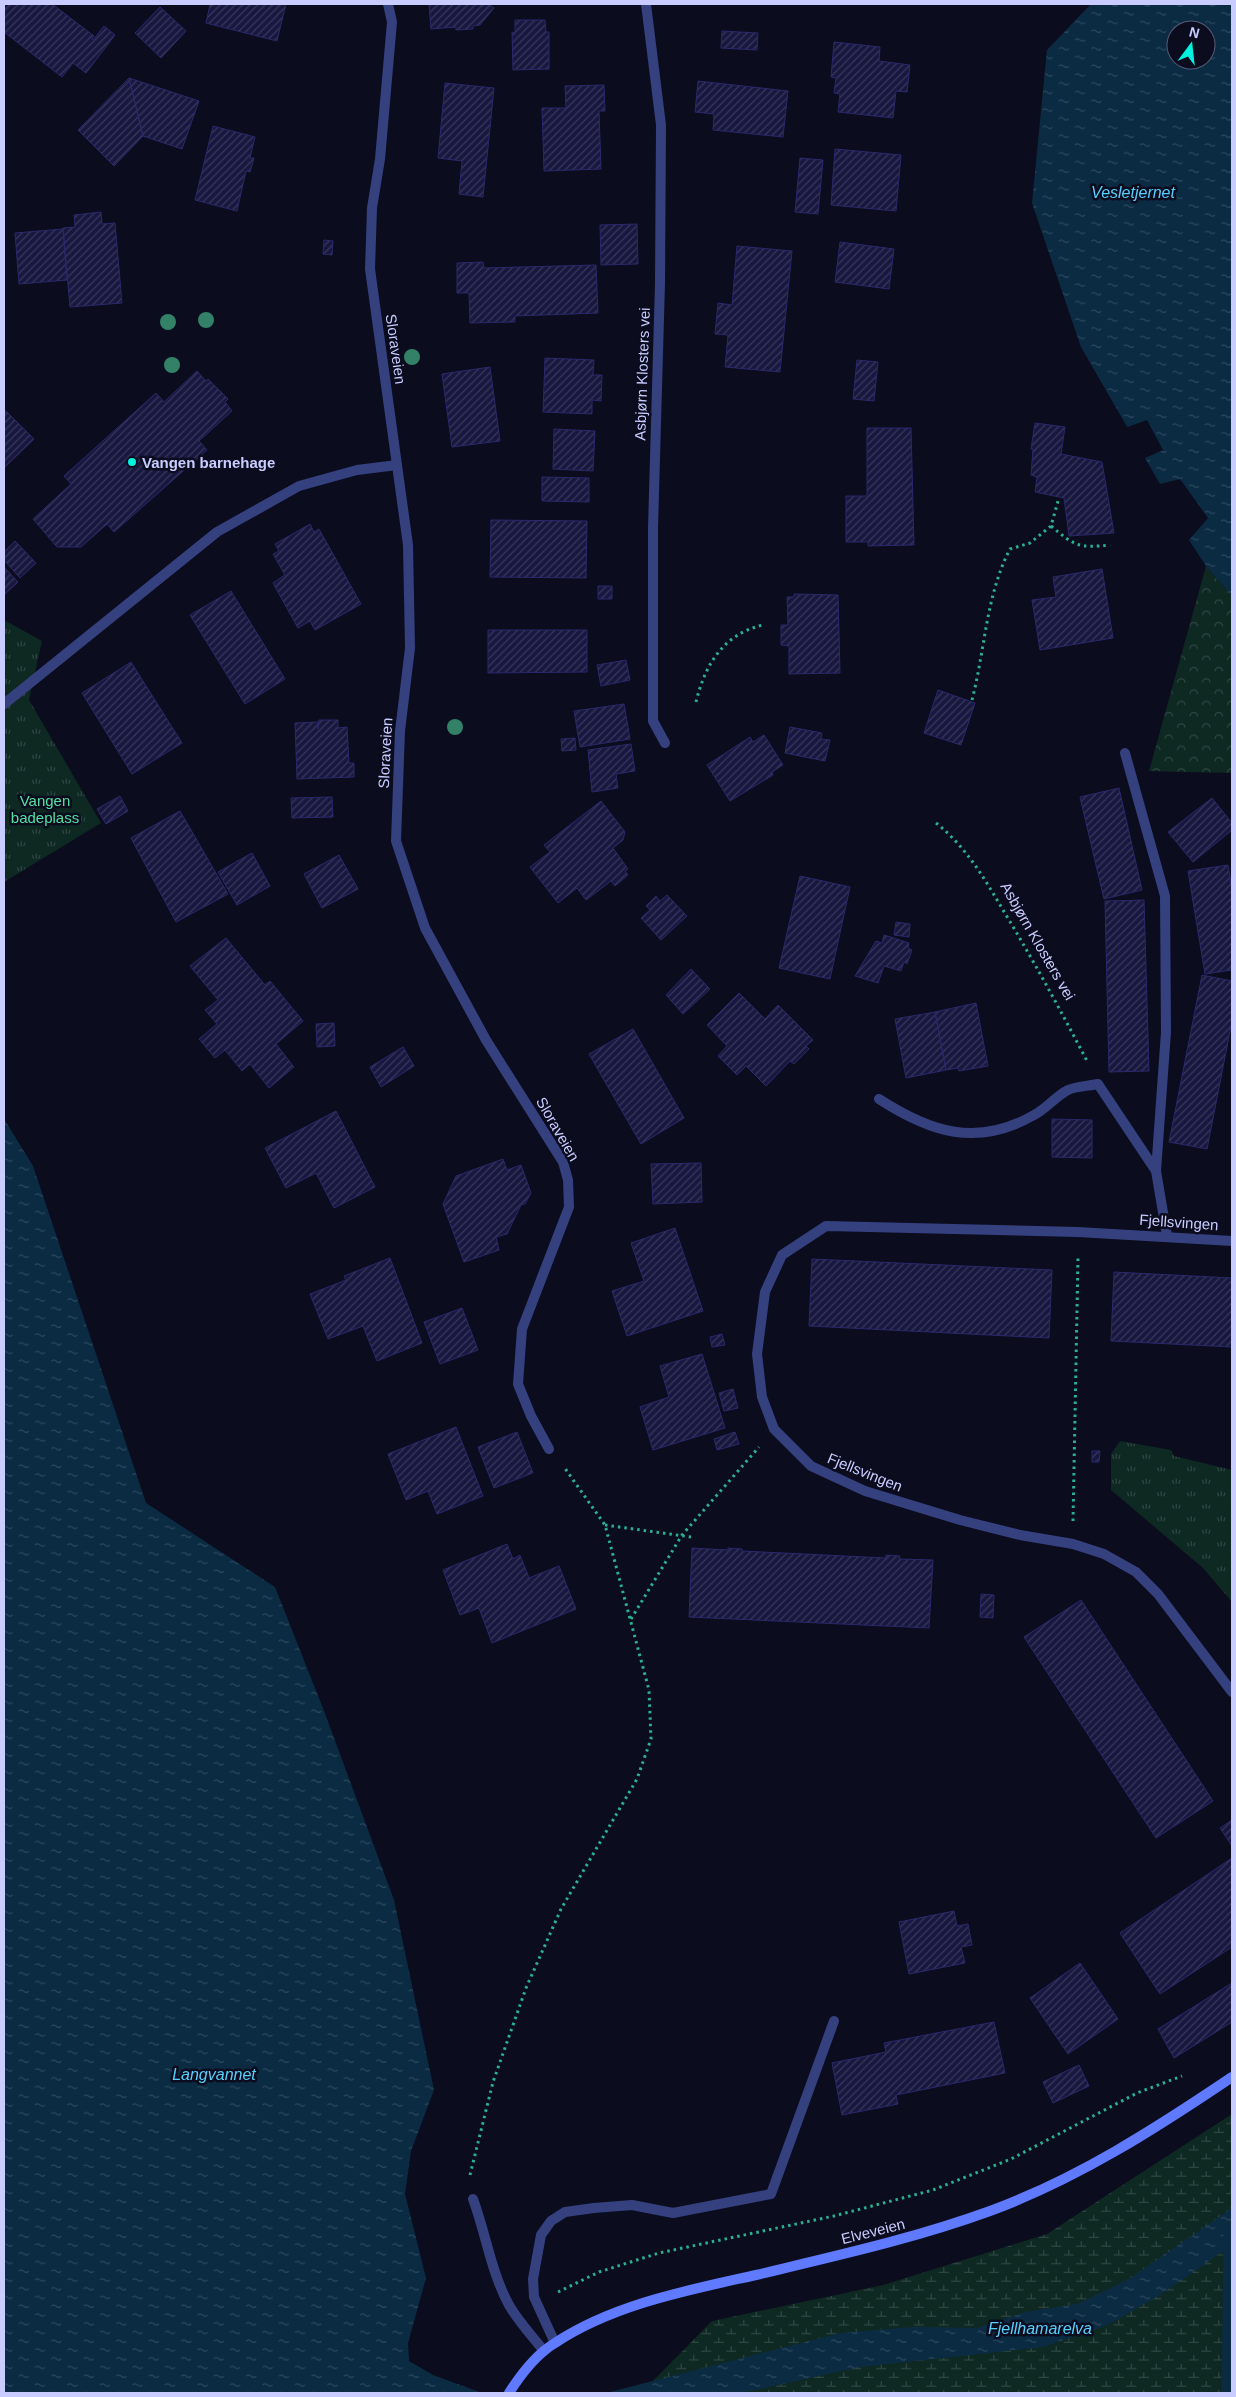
<svg xmlns="http://www.w3.org/2000/svg" width="1236" height="2397" font-family="Helvetica,sans-serif">
<style>
.grass{fill:url(#grass-tufts)}
.forest{fill:url(#forest-crowns)}
.wetland{fill:url(#wetland-marsh)}
.water{fill:url(#water-ripples);fill-rule:evenodd}
.pier{fill:#0b0c1e}
.lines{fill:none;stroke-linecap:round;stroke-linejoin:round}
.stream{stroke:#0b2b43;stroke-width:11}
.building{fill:url(#building-hatch);stroke:#29296c}
.path{stroke:#2ab190;stroke-width:3;stroke-dasharray:2.5 4;stroke-linecap:butt}
.service{stroke:#35407e;stroke-width:10}
.minor{stroke:#35407e;stroke-width:10}
.secondary{stroke:#5f79ff;stroke-width:10}
.tree{fill:#338167}
.poi-dot{fill:#00f3de;stroke:#0b0c1e;stroke-width:2}
.labels{text-anchor:middle;dominant-baseline:central;stroke-width:5;stroke-linejoin:round;paint-order:stroke}
.street-label{font-size:15px;fill:#c8ccff;stroke:#0b0c1e}
.poi-label{font-size:15px;font-weight:bold;fill:#c8ccff;stroke:#0b0c1e;text-anchor:start}
.park-label{font-size:15px;fill:#53e0a2;stroke:#0b0c1e}
.water-label{font-size:16px;font-style:italic;fill:#56d0ff;stroke:#0b0c1e}
</style>
<defs>
<pattern id="grass-tufts" width="24" height="20" patternUnits="userSpaceOnUse" patternTransform="scale(1.25)"><rect width="24" height="20" fill="#0e2822"/><path d="M3 7l-1-3M5 7V3M7 7l1-3M15 17l-1-3M17 17v-4M19 17l1-3" fill="none" stroke="#304643"/></pattern>
<pattern id="forest-crowns" width="20" height="18" patternUnits="userSpaceOnUse" patternTransform="scale(1.25)"><rect width="20" height="18" fill="#0e2822"/><path d="M2 6a3 3 0 1 1 6 0M12 15a3 3 0 1 1 6 0" fill="none" stroke="#304643"/></pattern>
<pattern id="wetland-marsh" width="20" height="14" patternUnits="userSpaceOnUse" patternTransform="scale(1.25)"><rect width="20" height="14" fill="#0e2822"/><path d="M1 5h8M5 5V1M11 12h8M15 12V8" fill="none" stroke="#304643"/></pattern>
<pattern id="water-ripples" width="26" height="14" patternUnits="userSpaceOnUse" patternTransform="scale(1.25)"><rect width="26" height="14" fill="#0b2b43"/><path d="M2 4q2-2 4 0t4 0M15 11q2-2 4 0t4 0" fill="none" stroke="#2d495f"/></pattern>
<pattern id="building-hatch" width="6" height="6" patternUnits="userSpaceOnUse" patternTransform="scale(1.25)"><rect width="6" height="6" fill="#18173f"/><path d="M-1 1l2-2M0 6l6-6M5 7l2-2" fill="none" stroke="#38385c"/></pattern>
</defs>
<rect width="100%" height="100%" fill="#0b0c1e"/>
<path class="grass" d="M4 620 42 641 29 700 101 823 4 882Z
M1120 1441 1171 1450 1174 1456 1232 1470V1602L1203 1568 1111 1490V1454Z"/>
<path class="forest" d="M1206 566 1232 596V773L1149 771Z"/>
<path class="wetland" d="M1232 2114V2393H641L712 2321 883 2285 1047 2234Z"/>
<path class="water" d="M1091 4H1232V596L1206 566 1189 540 1208 518 1180 479 1160 484 1081 347 1032 203 1047 50ZM1176 30H1206V60H1176Z
M4 1119 33 1166 146 1503 275 1587 324 1711 394 1900 434 2090 411 2151 405 2194 426 2278 408 2343 409 2361 433 2375 482 2393H4Z
M1232 2208V2245L1160 2295 1106 2326 1043 2347 860 2367 741 2393H606L840 2333 914 2327 977 2328 1025 2312 1077 2304 1129 2279Z"/>
<path class="pier" d="M1147 420 1163 450 1143 459 1125 428Z"/>
<g class="lines">
<path class="stream" d="M1227 2393 1229 2233"/>
</g>
<path class="building" d="M4 4H52L94 36 92 38 93 40 104 26 115 35 86 73 73 63 62 77 4 32Z
M206 4H286L277 41 206 23 210 5Z
M429 4H488L494 8 480 25 473 26V29L456 30V27L431 29Z
M160 7 186 31 161 58 135 33Z
M515 20H545L546 32H549V69L513 70 512 32 515 33Z
M722 31 758 33 757 50 721 48Z
M834 42 880 47 879 61 910 65 907 92 896 91 893 118 838 112 840 94 834 93 836 78 831 77Z
M129 78 143 136 114 166 78 130Z
M129 78 199 101 182 149 143 136Z
M698 81 788 91 783 137 713 130 714 114 695 112Z
M445 83 494 88 483 197 459 194 462 161 438 158Z
M604 85 605 111H599L601 169 544 171 542 108H566L565 86Z
M213 126 255 137 250 158H254L250 172 246 171 237 211 195 200Z
M835 149 901 155 896 211 831 205Z
M800 158 823 160 818 214 795 212Z
M101 212 102 224 115 223 122 303 70 307 63 228 75 227 74 215Z
M637 224 638 264 601 265 600 225Z
M63 229 67 280 19 284 15 233Z
M324 240 333 241 332 255 323 254Z
M840 242 894 249 889 289 835 282Z
M737 246 792 251 780 372 725 367 728 335 715 334 718 303 732 305Z
M483 262 484 268 596 265 598 313 515 316V322L470 323 469 293H457V263Z
M545 358 594 360 593 375H602L601 401 592 400V414L543 412Z
M857 360 878 362 874 401 853 399Z
M490 367 500 441 452 447 442 374Z
M197 371 206 381 208 379 228 399 225 402 232 411 199 441 207 450 114 532 107 524 81 547H57L33 519 71 484 64 476 156 393 164 402Z
M4 409 34 439 5 467 4 466Z
M1035 423 1065 427 1061 454 1102 462 1114 533 1069 536 1064 498 1035 492 1037 477 1031 475 1033 449H1031Z
M867 428H911L914 545 868 546V542H846V496H867Z
M554 429 595 431 593 471 553 469Z
M542 477 589 478V502L542 501Z
M491 520 587 521 586 578 490 577Z
M310 524 314 532 319 529 361 604 315 630 310 621 298 628 273 583 285 575 273 554 279 551 275 544Z
M15 541 36 563 20 578 4 560V552Z
M4 567 18 582 4 595Z
M1102 569 1113 638 1040 650 1032 600 1056 597 1053 577Z
M598 586H612V599H598Z
M231 591 285 679 245 704 190 615Z
M794 594 838 595 840 673 789 674V646L781 645V625H788L787 597H794Z
M488 630H587V672L488 673Z
M626 660 630 680 601 686 597 665Z
M131 662 182 743 132 774 82 693Z
M938 690 975 703 961 745 924 733Z
M624 704 630 739 580 747 574 711Z
M319 720H338V728L347 727 349 763H354V777L297 779 295 723 318 722V729Z
M790 727 822 733 821 739 830 740 825 761 785 753Z
M764 735 783 765 772 772 773 775 730 801 707 765 750 737 753 742Z
M575 738 576 750 562 751 561 739Z
M631 744 635 771 616 774 618 788 592 792 588 750Z
M1119 788 1142 890 1104 899 1080 797Z
M120 796 128 811 106 824 97 809Z
M332 797 333 817 292 818 291 798Z
M1212 798 1232 823V830L1193 862 1168 832Z
M601 801 625 832 623 840 613 848 628 869 625 871 628 875 615 886 611 881 586 900 577 888 558 903 530 867 550 852 544 845Z
M180 811 228 894 176 922 131 838Z
M252 853 270 886 237 905 218 872Z
M339 855 358 889 322 908 304 874Z
M1228 865 1232 890V970L1205 974 1188 871Z
M800 876 850 887 830 979 779 968Z
M667 895 687 916 661 940 641 918 650 910 646 906 656 896 660 901Z
M1144 900 1149 1071 1109 1072 1105 901Z
M896 922 910 924 909 937 894 935Z
M884 935 909 943 908 948 912 950 907 964 904 962 901 971 884 966 878 983 855 976 876 941 882 943Z
M226 938 265 985 270 981 303 1021 276 1044 294 1067 269 1088 250 1064 242 1071 225 1050 215 1058 199 1039 217 1024 205 1010 218 1000 190 966Z
M691 969 710 989 683 1014 666 995Z
M1202 975 1232 981V1021L1207 1149 1169 1142Z
M739 993 765 1019 778 1005 813 1040 806 1046 809 1049 794 1064 790 1061 766 1086 746 1066 737 1075 718 1056 727 1046 707 1025Z
M976 1003 988 1066 959 1071 958 1068 946 1070 935 1012Z
M935 1012 946 1070 906 1078 895 1019Z
M334 1023 335 1046 317 1047 316 1024Z
M633 1029 684 1118 641 1144 589 1054Z
M403 1047 414 1066 381 1087 370 1067Z
M336 1111 375 1187 334 1208 316 1173 286 1188 265 1148Z
M1052 1119 1092 1120V1158L1052 1157Z
M503 1159 507 1170 521 1165 531 1193 525 1204 521 1205 507 1234 496 1237 499 1250 464 1262 443 1204 456 1176Z
M701 1163 702 1202 653 1204 651 1164Z
M675 1228 703 1311 627 1336 612 1291 644 1281 631 1243Z
M390 1258 422 1343 377 1361 363 1326 328 1339 310 1294 346 1280 344 1276Z
M812 1259 1052 1270 1049 1338 809 1326Z
M1114 1272 1232 1278V1347L1111 1341Z
M462 1308 478 1350 440 1364 424 1322Z
M722 1334 725 1345 712 1347 710 1337Z
M702 1354 725 1428 653 1450 640 1407 669 1397 660 1366Z
M733 1389 738 1408 724 1411 719 1393Z
M456 1427 483 1496 437 1514 428 1491 406 1500 388 1454Z
M517 1432 533 1473 494 1488 478 1447Z
M735 1432 739 1444 717 1450 714 1439Z
M1092 1451H1100L1099 1462H1092Z
M507 1544 513 1559 520 1555 529 1578 559 1566 576 1609 492 1643 479 1608 460 1615 443 1570Z
M692 1548 728 1550V1548L742 1549V1551L886 1558V1555L900 1556 899 1559 933 1560 929 1628 689 1617Z
M981 1594 994 1595 993 1618 980 1617Z
M1081 1600 1213 1801 1156 1838 1024 1637Z
M1232 1820V1846L1220 1828Z
M1232 1858V1947L1160 1994 1120 1933Z
M954 1911 957 1926 968 1924 972 1945 961 1947 965 1963 909 1974 899 1922Z
M1080 1963 1118 2019 1068 2054 1030 1998Z
M1232 1983V2022L1174 2058 1158 2029Z
M994 2022 1005 2073 896 2095 898 2104 842 2115 832 2063 886 2052 884 2043Z
M1079 2065 1089 2086 1053 2103 1043 2082Z"/>
<g class="lines">
<path class="path" d="M1051 526C1076 547 1079 548 1110 545
M972 700C985 650 986 595 1010 549L1030 543 1051 526 1058 501
M696 702C705 665 723 634 763 625
M936 823C969 849 988 885 1009 920 1037 967 1062 1013 1087 1061
M1073 1521 1078 1257
M605 1525 691 1537
M631 1619 682 1535 759 1447
M470 2175 493 2082 526 1988 561 1909 637 1779 651 1739 649 1690 605 1525 564 1467
M558 2292 599 2272 659 2253 834 2216 933 2190 1011 2159 1137 2093 1182 2076"/>
<path class="service" d="M4 704 217 532 299 486 357 470 397 465
M1125 753 1165 896 1166 1032 1156 1171 1167 1236
M879 1099C930 1132 977 1148 1034 1115 1046 1109 1056 1096 1068 1090 1077 1086 1089 1086 1098 1084L1156 1171
M473 2199C486 2234 491 2272 509 2305 518 2321 532 2336 544 2351
M555 2343 534 2297 533 2279 541 2235 551 2221 565 2212 594 2208 632 2205 673 2213 771 2194 834 2021"/>
<path class="minor" d="M388 4 392 22 380 159 372 208 370 269 408 545 410 648 400 731 396 841 425 928 486 1040 563 1162 568 1180 569 1207 522 1329 518 1384 531 1416 549 1449
M646 4 661 125 660 283 653 528V721L665 743
M1232 1241 1078 1232 826 1226 782 1255 765 1292 757 1354 762 1397 774 1429 811 1466 865 1491 960 1520 1020 1535 1073 1544 1104 1554 1136 1572 1158 1594 1232 1692"/>
<path class="secondary" d="M509 2393C521 2374 535 2355 555 2343 614 2304 689 2290 756 2275 835 2256 913 2239 990 2211 1077 2179 1155 2129 1232 2077"/>
</g>
<g class="tree">
<circle cx="206" cy="320" r="8"/>
<circle cx="168" cy="322" r="8"/>
<circle cx="412" cy="357" r="8"/>
<circle cx="172" cy="365" r="8"/>
<circle cx="455" cy="727" r="8"/>
</g>
<circle class="poi-dot" cx="132" cy="462" r="5"/>
<g class="labels">
<g class="street-label">
<text transform="translate(396 349) rotate(82)">Sloraveien</text>
<text transform="translate(642 374) rotate(-88)">Asbjørn Klosters vei</text>
<text transform="translate(385 753) rotate(-87)">Sloraveien</text>
<text transform="translate(1038 941) rotate(60)">Asbjørn Klosters vei</text>
<text transform="translate(558 1129) rotate(60)">Sloraveien</text>
<text transform="translate(1179 1222) rotate(4)">Fjellsvingen</text>
<text transform="translate(865 1472) rotate(22)">Fjellsvingen</text>
<text transform="translate(873 2231) rotate(-14)">Elveveien</text>
</g>
<g class="poi-label">
<text x="142" y="462">Vangen barnehage</text>
</g>
<g class="park-label">
<text x="45" y="800">Vangen<tspan x="45" dy="17">badeplass</tspan></text>
</g>
<g class="water-label">
<text x="1133" y="192">Vesletjernet</text>
<text x="214" y="2074">Langvannet</text>
<text x="1040" y="2328">Fjellhamarelva</text>
</g>
</g>
<rect width="1236" height="2397" fill="none" stroke="#c8ccff" stroke-width="10"/>
<g transform="translate(1191 45) rotate(15)"><circle r="24" fill="#0b0c1e" stroke="#575978"/>
<path d="M0-4L9 19L0 12L-9 19Z" fill="#00f3de"/>
<text y="-8" font-size="14" font-weight="bold" text-anchor="middle" fill="#c8ccff">N</text>
</g>
</svg>
